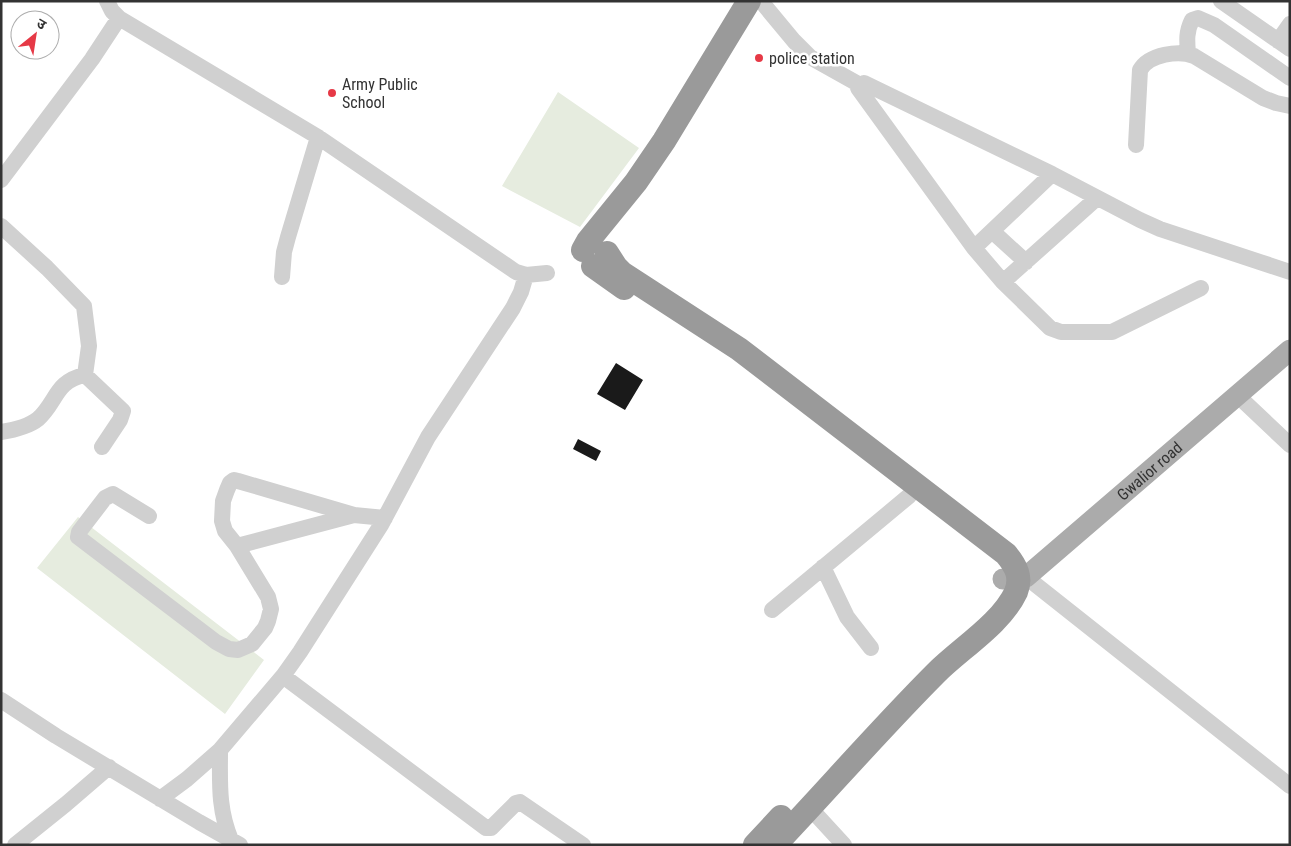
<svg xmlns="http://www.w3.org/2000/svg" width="1291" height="846" font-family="'Roboto Condensed','Noto Sans Devanagari',sans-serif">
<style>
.green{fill:#e6ecdf}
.building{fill:#1a1a1a}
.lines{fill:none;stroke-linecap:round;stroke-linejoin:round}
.minor{stroke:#d0d0d0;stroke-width:16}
.major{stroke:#ababab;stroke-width:21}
.highway{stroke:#9a9a9a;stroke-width:24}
.poi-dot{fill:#e63946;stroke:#fff;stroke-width:2}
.labels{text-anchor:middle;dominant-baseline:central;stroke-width:5;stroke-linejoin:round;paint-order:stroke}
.poi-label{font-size:16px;fill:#333;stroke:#fff;text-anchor:start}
.street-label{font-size:16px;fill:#333;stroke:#fff}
</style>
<rect width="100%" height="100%" fill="#fff"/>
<path class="green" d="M558 92 639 148 580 227 502 186Z
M78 517 264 660 225 714 37 568Z"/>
<path class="building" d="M616 363 643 380 625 410 597 394Z
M578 439 601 451 596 461 573 449Z"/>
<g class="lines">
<path class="minor" d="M107 1 112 11 119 18 318 137 516 272 526 275 547 273
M1221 1 1290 49
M765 6 794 41 810 57 860 85
M1278 41 1290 24
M1188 53C1187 41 1186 32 1192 20L1198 18 1214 25 1290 78
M1136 145 1140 70C1149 54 1179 50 1194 56L1263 98 1276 103 1290 106
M1 180 92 59 119 18
M1 226 47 268 84 306 89 346 85 375 123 411 120 420 102 447
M992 231 1026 262
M974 248 1052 174
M282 277 284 252 288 237 318 137
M1003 282 1097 198
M1201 288 1112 332H1061L1050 328 1003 282 974 248 858 88 864 83 1052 174 1140 220 1160 229 1290 272
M1237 395 1290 445
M1 432C14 430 28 427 38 419 57 402 55 381 85 375
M149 516 113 494 105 498 79 532 78 537 216 642 229 649 238 650 252 644 265 628 268 621 271 609 268 597 237 546 225 531 222 521 223 501 227 490 230 483 234 480 238 481 354 515 385 518
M237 546 354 515
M823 567 847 617 871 648
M1026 577 1290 786
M772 610 909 496
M283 676 486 828H491L516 803 520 802 583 845
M1 700 56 736 199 822 240 845
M220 750C220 783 218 809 231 840
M160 799 187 779 220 750 283 676 300 652 381 525 428 437 513 308 521 292 526 275
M810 808 844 845
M15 845 66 804 109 767"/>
<path class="major" id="s1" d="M1003 579H1019L1026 577 1290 350"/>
<path class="highway" d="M583 250 588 241 636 182 664 141 749 1
M607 253 616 267 622 273 739 349 1006 554C1016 566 1022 577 1016 592 1001 624 961 648 936 673 881 728 829 788 775 845
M593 266 624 288
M755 845 781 817"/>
</g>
<g class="poi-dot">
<circle cx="759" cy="58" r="5"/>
<circle cx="332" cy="93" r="5"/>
</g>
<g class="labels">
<g class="poi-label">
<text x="769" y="58">police station</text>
<text x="342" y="84">Army Public<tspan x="342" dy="18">School</tspan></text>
</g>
<g class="street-label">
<text stroke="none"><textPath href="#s1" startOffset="186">Gwalior road</textPath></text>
</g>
</g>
<rect width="1291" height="846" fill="none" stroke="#333333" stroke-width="5"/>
<g transform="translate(35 35) rotate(30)"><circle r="24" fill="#ffffff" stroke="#adadad"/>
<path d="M0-4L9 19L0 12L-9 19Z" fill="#e63946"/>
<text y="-8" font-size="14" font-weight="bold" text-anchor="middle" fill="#333333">उ</text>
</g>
</svg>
